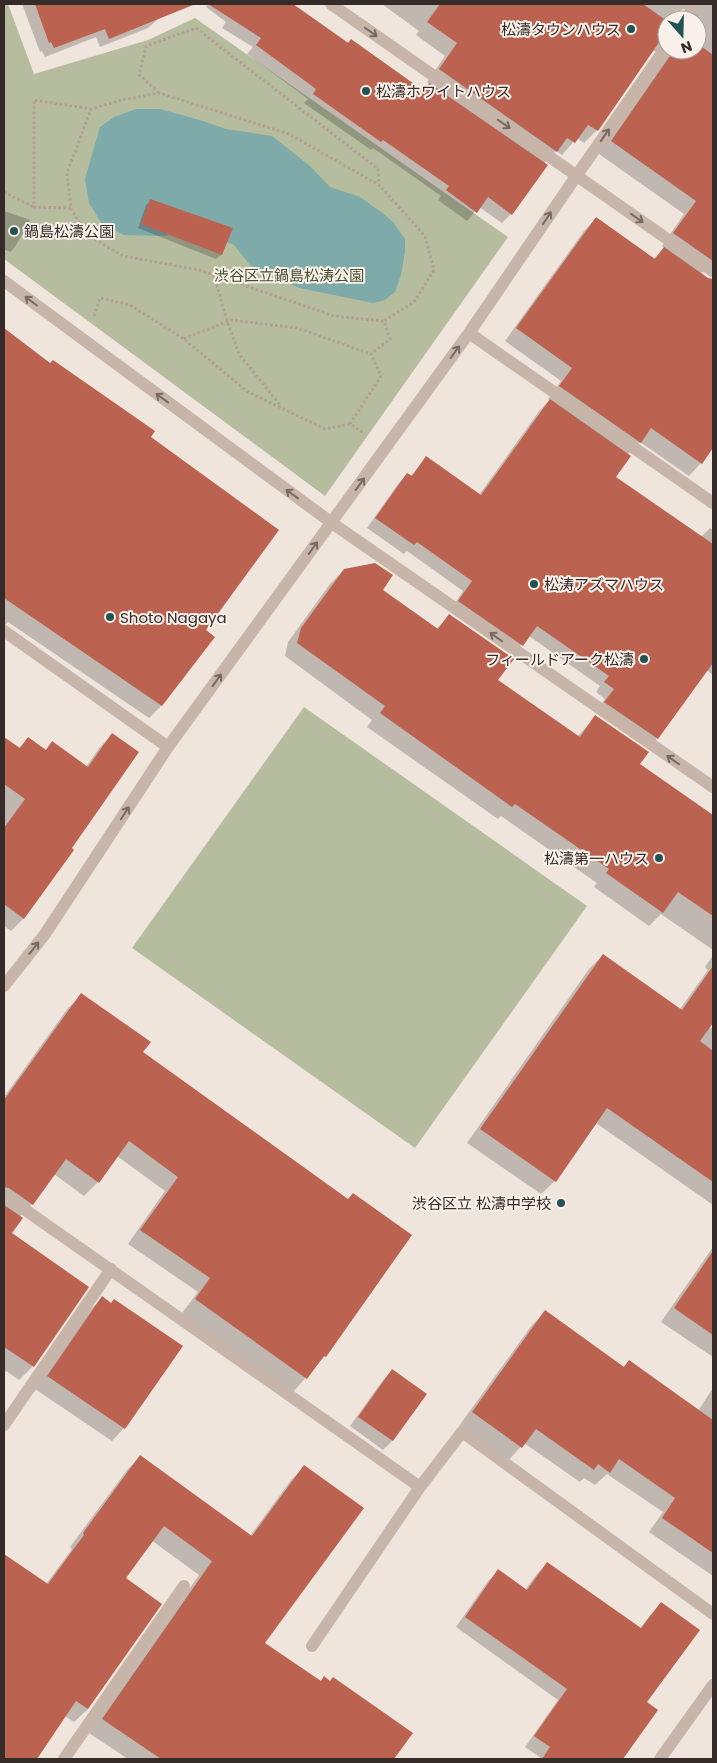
<svg xmlns="http://www.w3.org/2000/svg" width="717" height="1763" font-family="Poppins,'Noto Sans JP',sans-serif">
<style>
.green{fill:#b5bd9e}
.water{fill:#7eaaa9}
.shadow{fill:#0003;fill-rule:evenodd}
.building{fill:#bb6350}
.lines{fill:none;stroke-linecap:round;stroke-linejoin:round}
.path{stroke:#b29f94;stroke-width:3;stroke-dasharray:2.5 2.5;stroke-linecap:butt}
.lane{stroke:#c7b5aa;stroke-width:12}
.street{stroke:#c7b5aa;stroke-width:12}
.oneway{stroke:#776a63}
.poi-dot{fill:#225252;stroke:#f8f0e9;stroke-width:2}
.labels{text-anchor:middle;dominant-baseline:central;stroke-width:4;stroke-linejoin:round;paint-order:stroke}
.poi-label{font-size:15px;fill:#352c29;stroke:#f8f0e9;text-anchor:end}
.park-label{font-size:15px;fill:#46512f;stroke:#f8f0e9}
</style>
<rect width="100%" height="100%" fill="#f0e5dd"/>
<path class="green" d="M4 4H8L34 74 148 40 195 18 508 237 325 496 4 259Z
M304 707 587 906 415 1148 132 948Z"/>
<path class="water" d="M136 109H160L203 121 226 129 272 136 310 166 330 187 360 197 381 212 393 222 405 239V252L401 275 395 292 385 300 373 303 299 288 250 265 234 245 191 227 165 236 124 235 102 224 89 203 85 179 100 127 114 117Z"/>
<path class="shadow" d="M22 4H151L158 19 148 28 100 47 96 37 45 57 42 51 40 52Z
M208 4H293L406 83 422 92 430 84 427 82 445 56 416 35 419 31 382 4H713V262L701 274 689 296 713 314V446L701 463 689 476 640 442 627 455 614 477 701 537 710 528 713 530V675L706 670 657 738 648 748 596 712 605 699 596 692 600 686 529 636 513 654 450 611 463 591 407 551 404 554 367 528 398 484 407 474 410 477 426 458 479 495 540 410 550 400 548 399 561 381 505 341 584 231 596 219 653 259 664 248 662 246 684 214 599 154 660 52 652 51 597 130 584 143 577 138 562 155 556 151 543 164 511 214 502 223 479 207 467 221 438 200 441 196 373 148 371 150 304 103 308 99 247 54 253 47 222 28 226 22 206 7ZM682 9H688L691 20H697V50H667V20H676Z
M151 201 231 229 221 255 216 259 138 228 146 205Z
M4 211 30 220 15 247 10 252 4 249Z
M4 329 149 437 204 631 213 637 161 706 149 718 8 622 4 626Z
M344 570 381 590 436 629 449 616 497 681 577 737 595 717 638 765 713 822V950L661 914 649 926 594 887 597 883 501 816 498 819 367 727 372 720 285 656 288 642 330 584Z
M112 735 23 919 11 931 4 926V738L18 749 28 739 45 751 52 743 86 767 100 747Z
M603 955 680 1009 708 970 705 967 713 955V1021L709 1027 713 1029V1205L596 1123 555 1181 541 1194 467 1143 589 969Z
M82 995 142 1053 347 1200 411 1236 325 1356 293 1392 182 1313 198 1292 128 1244 165 1191 117 1156 98 1182 84 1196 54 1174 32 1204 19 1217 10 1234 87 1287 33 1366 19 1380 6 1371 4 1375V1097L68 1008Z
M713 1247V1357L661 1322Z
M102 1298 124 1428 112 1441 35 1389 89 1311Z
M545 1312 623 1368 629 1361 698 1411 713 1388V1576L649 1532 663 1512 607 1474 595 1485 584 1478 580 1482 524 1443 508 1461 459 1426 532 1325Z
M392 1371 425 1395 392 1441 383 1450 350 1426 383 1380Z
M140 1457 250 1536 291 1480 305 1466 264 1643 320 1682 324 1678 411 1733 393 1759H128L89 1733 199 1575 151 1540 124 1578 88 1709 74 1722 65 1716 40 1752 33 1759H4V1555L46 1584 72 1549 70 1547 127 1470Z
M547 1564 640 1629 651 1614 661 1604 645 1702 657 1710 622 1759H540L541 1758 525 1747 558 1700 456 1627 488 1581 499 1571 525 1590 537 1574Z"/>
<path class="building" d="M35 4H193V5L109 39 105 29 54 48 51 42 49 43Z
M208 4H293L348 43 351 39 424 91 429 83 548 165 512 215 488 197 477 213 446 190 449 186 383 140 381 142 313 94 316 89 256 45 261 38Z
M440 4H643L667 21V38L660 41 598 131 588 125 575 143 567 138 557 152 439 69 457 43 427 22Z
M697 43 713 55V261L673 233 696 201 611 141 674 50H697Z
M150 199 233 228 222 255 141 224Z
M596 217 655 259 664 247 708 278 713 279V448L702 464 651 428 641 443 559 386 572 368 516 328Z
M4 328 50 363 53 360 155 431 151 437 279 530 206 630 215 637 162 706 4 598Z
M550 399 631 456 616 477 713 544V663L658 739 604 702 614 689 604 682 609 676 537 626 523 646 458 601 472 581 417 542 414 545 375 518 407 473 412 476 426 456 481 495Z
M375 563 393 575 383 590 438 629 449 614 514 659 498 680 580 737 595 715 649 752 640 764 713 815V916L678 892 663 913 606 873 609 869 515 804 512 807 380 713 385 706 297 643 301 628 344 569Z
M112 733 139 752 72 848 74 850 24 919 4 904V828L25 799 4 784V737L20 748 28 737 46 750 52 741 88 767Z
M603 954 682 1010 713 966V1023L700 1041 713 1051V1182L607 1108 556 1182 480 1129Z
M81 993 151 1042 143 1052 348 1199 353 1193 412 1235 326 1357 324 1356 307 1379 195 1299 210 1278 140 1230 178 1177 129 1141 99 1183 66 1159 33 1205 9 1188 4 1187V1100Z
M4 1205 23 1218 12 1233 89 1287 34 1367 4 1347Z
M713 1251V1335L674 1308Z
M102 1296 111 1303 114 1299 183 1346 125 1429 47 1376Z
M545 1310 624 1367 629 1360 713 1420V1553L662 1518 675 1498 619 1459 610 1473 598 1464 594 1470 536 1429 522 1448 472 1412Z
M392 1369 427 1394 393 1441 358 1417Z
M140 1455 252 1536 304 1465 364 1508 265 1643 321 1681 324 1676 330 1681 333 1677 413 1733 394 1759H161L102 1719 212 1561 164 1526 126 1578 162 1604 88 1709 76 1701 37 1759H4V1554L48 1584 84 1535 83 1533Z
M547 1562 641 1628 661 1602 700 1630 647 1702 658 1710 623 1759H542L550 1747 534 1736 567 1689 465 1617 498 1569 527 1590Z"/>
<g class="lines">
<path class="path" d="M159 93 139 75 146 46 196 28 378 169 379 184
M4 192 34 207
M71 208 34 207V100L91 109
M214 275 227 321 239 354 281 406
M94 316 100 298 130 305 184 339 248 392 325 429 350 424 365 434
M184 339 231 320 297 328 371 354
M350 424 381 376 371 354 390 339 384 321 334 316 199 270 123 256 86 234 71 208 67 173 91 109 122 100 159 93 289 134 379 185 425 236 434 270 414 302 384 321"/>
<path class="lane" d="M64 1759 184 1586"/>
<path class="street" d="M331 4 713 271
M685 20 696 4
M4 281 332 523 713 787
M469 333 713 503
M4 631 168 747
M4 986 45 934 168 747 469 333 577 175 667 46
M4 1195 420 1487
M4 1425 111 1269
M312 1646 420 1487 462 1432 713 1614
M660 1759 713 1685"/>
</g>
<defs><path id="oneway-shaft" d="M-6 0H5M1.5-3L5.5 0L1.5 3" fill="none" stroke-width="1.6" stroke-linecap="round" stroke-linejoin="round" transform="scale(1.25)"/></defs>
<g class="oneway">
<use href="#oneway-shaft" transform="translate(371 32) rotate(35)"/>
<use href="#oneway-shaft" transform="translate(504 124) rotate(35)"/>
<use href="#oneway-shaft" transform="translate(605 135) rotate(-55)"/>
<use href="#oneway-shaft" transform="translate(547 218) rotate(-56)"/>
<use href="#oneway-shaft" transform="translate(637 218) rotate(35)"/>
<use href="#oneway-shaft" transform="translate(31 301) rotate(-143)"/>
<use href="#oneway-shaft" transform="translate(455 352) rotate(-54)"/>
<use href="#oneway-shaft" transform="translate(162 398) rotate(-144)"/>
<use href="#oneway-shaft" transform="translate(360 484) rotate(-54)"/>
<use href="#oneway-shaft" transform="translate(292 494) rotate(-144)"/>
<use href="#oneway-shaft" transform="translate(313 548) rotate(-54)"/>
<use href="#oneway-shaft" transform="translate(496 637) rotate(-145)"/>
<use href="#oneway-shaft" transform="translate(217 680) rotate(-54)"/>
<use href="#oneway-shaft" transform="translate(673 760) rotate(-145)"/>
<use href="#oneway-shaft" transform="translate(125 813) rotate(-57)"/>
<use href="#oneway-shaft" transform="translate(34 948) rotate(-52)"/>
</g>
<g class="poi-dot">
<circle cx="631" cy="29" r="5"/>
<circle cx="366" cy="91" r="5"/>
<circle cx="14" cy="231" r="5"/>
<circle cx="534" cy="584" r="5"/>
<circle cx="110" cy="617" r="5"/>
<circle cx="644" cy="659" r="5"/>
<circle cx="659" cy="858" r="5"/>
<circle cx="561" cy="1203" r="5"/>
</g>
<g class="labels">
<g class="poi-label">
<text x="621" y="29">松濤タウンハウス</text>
<text x="376" y="91" text-anchor="start">松濤ホワイトハウス</text>
<text x="24" y="231" text-anchor="start">鍋島松濤公園</text>
<text x="544" y="584" text-anchor="start">松涛アズマハウス</text>
<text x="120" y="617" text-anchor="start">Shoto Nagaya</text>
<text x="634" y="659">フィールドアーク松濤</text>
<text x="649" y="858">松濤第一ハウス</text>
<text x="551" y="1203">渋谷区立 松濤中学校</text>
</g>
<g class="park-label">
<text x="289" y="275">渋谷区立鍋島松涛公園</text>
</g>
</g>
<rect width="717" height="1763" fill="none" stroke="#352c29" stroke-width="10"/>
<g transform="translate(682 35) rotate(160)"><circle r="24" fill="#f8f0e9" stroke="#aaa29c"/>
<path d="M0-4L9 19L0 12L-9 19Z" fill="#225252"/>
<text y="-8" font-size="14" font-weight="bold" text-anchor="middle" fill="#352c29">N</text>
</g>
</svg>
